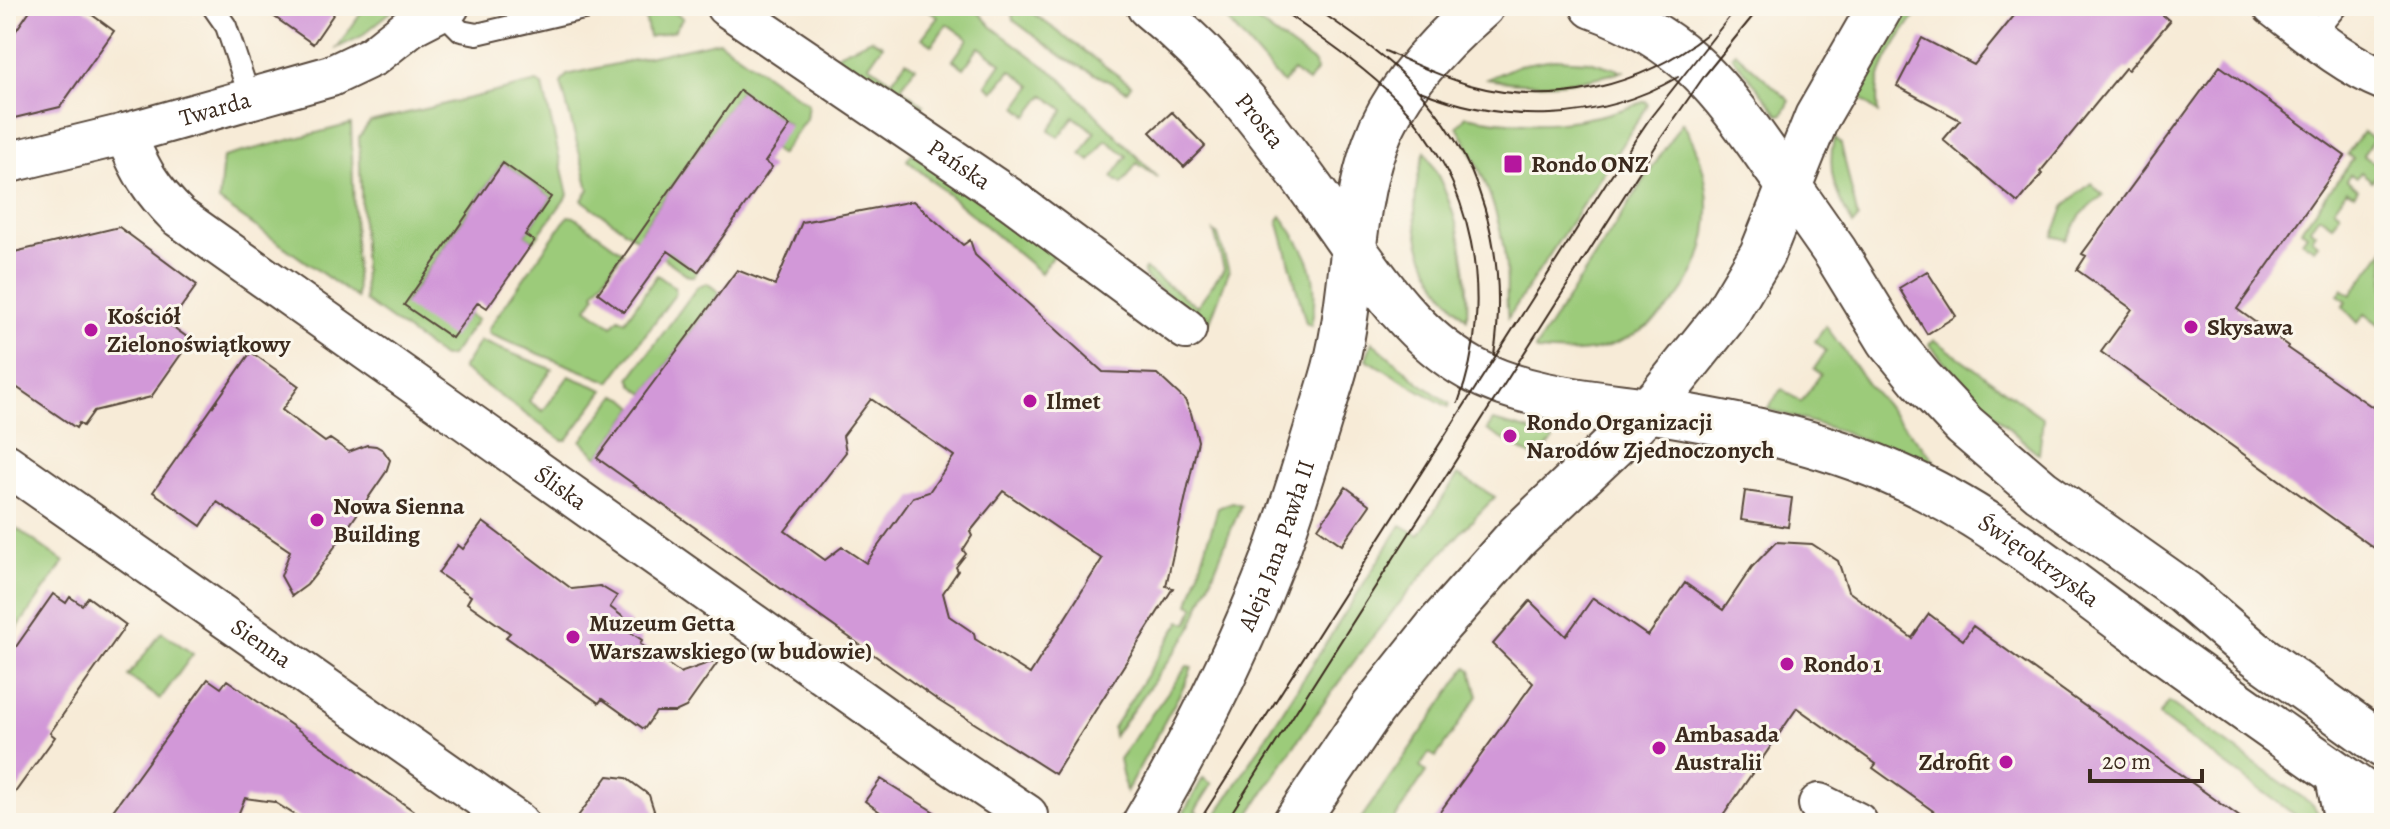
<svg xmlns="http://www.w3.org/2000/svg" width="2390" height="829" font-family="Alegreya,serif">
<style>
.green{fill:#9ccb7a;stroke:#6c7a4c;stroke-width:2}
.building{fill:#d298d8;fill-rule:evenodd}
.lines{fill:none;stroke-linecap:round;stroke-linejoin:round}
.service-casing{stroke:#57473a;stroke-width:24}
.minor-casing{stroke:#57473a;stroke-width:44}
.tertiary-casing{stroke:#57473a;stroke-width:48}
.secondary-casing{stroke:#57473a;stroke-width:48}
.service{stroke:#fff;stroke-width:20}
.minor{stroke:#fff;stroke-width:40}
.tertiary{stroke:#fff;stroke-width:44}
.secondary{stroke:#fff;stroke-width:44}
.tram{stroke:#3b2a1e;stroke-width:2}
.poi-dot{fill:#b5179e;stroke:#fbf7ec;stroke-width:3}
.labels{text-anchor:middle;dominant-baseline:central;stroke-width:6;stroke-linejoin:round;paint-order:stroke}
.street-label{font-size:24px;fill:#3b2a1e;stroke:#fbf7ec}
.poi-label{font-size:24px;font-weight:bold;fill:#3b2a1e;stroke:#fbf7ec;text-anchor:start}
</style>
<rect width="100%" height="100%" fill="#fbf7ec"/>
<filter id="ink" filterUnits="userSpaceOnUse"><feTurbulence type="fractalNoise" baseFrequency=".0125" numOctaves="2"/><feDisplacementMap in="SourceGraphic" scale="16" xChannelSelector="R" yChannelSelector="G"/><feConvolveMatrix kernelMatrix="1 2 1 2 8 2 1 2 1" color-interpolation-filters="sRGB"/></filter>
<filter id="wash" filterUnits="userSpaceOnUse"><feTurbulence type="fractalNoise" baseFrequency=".006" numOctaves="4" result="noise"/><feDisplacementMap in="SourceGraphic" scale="32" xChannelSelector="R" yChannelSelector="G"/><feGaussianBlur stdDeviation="1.8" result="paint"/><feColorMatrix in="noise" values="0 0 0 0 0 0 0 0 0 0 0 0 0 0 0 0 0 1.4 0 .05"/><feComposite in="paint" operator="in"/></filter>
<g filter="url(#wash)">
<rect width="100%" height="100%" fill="#f7ebd7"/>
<path class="green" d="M366 6H398L360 37 337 48Z
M643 6H666L683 18 674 31 649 37Z
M923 6H973L992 27 1058 76 1158 178 1137 163 1122 184 1112 177 1127 156 1106 140 1090 161 1081 154 1095 132 1074 117 1059 137 1049 131 1064 110 1044 95 1028 116 1017 107 1032 86 1011 70 994 91 986 85 1001 63 979 47 964 68 953 60 968 39 947 24 932 45 922 38 938 17Z
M1017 6H1023L1131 85 1127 91 1064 58 1013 20 1012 13Z
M1219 6H1236L1315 63 1316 71 1308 82 1293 71 1283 84 1221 13Z
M1911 6H1924C1908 23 1884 58 1879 81 1876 92 1877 102 1878 113L1858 96Z
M871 39 883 45 869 65 892 81 906 61 915 67 901 88 924 105 915 114 836 59 838 54Z
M719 41 808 104 806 119 780 155 773 149 789 125 740 91 641 231 690 266 706 243 714 248 694 276H689L582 200 589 189 561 83 567 75Z
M1735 52 1790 101 1783 114 1779 115 1732 56Z
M1554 59 1589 61 1623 71C1577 85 1534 87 1487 79L1519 65Z
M537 82 543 86 568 195 534 241 525 235 551 197 503 163 404 304 469 314 477 320 451 356 443 357 365 301 359 137 370 122Z
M1646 101 1648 105 1508 318C1505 302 1508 284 1506 268 1502 218 1483 170 1457 127L1466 116C1529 129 1586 125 1646 101Z
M1682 122C1738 210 1701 320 1599 349 1579 354 1558 353 1537 351L1535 349Z
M351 124 357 298 219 201 223 157Z
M2363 132 2373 140 2363 155 2375 164 2380 158 2384 160V179L2377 174 2372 181 2361 172 2356 178 2350 174 2346 180 2358 189 2354 194 2347 190 2334 208 2340 213 2332 225 2319 216 2310 228 2316 233 2312 239 2318 244 2314 249 2302 241 2307 234 2301 230 2353 159 2347 154Z
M1834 138 1841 144 1858 219 1853 225C1836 195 1826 173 1834 138Z
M1425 151C1456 204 1470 258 1467 319 1418 272 1403 216 1425 151Z
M912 153 1054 254 1041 273 907 160Z
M2091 183 2103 195 2082 213 2066 240 2053 236 2065 205Z
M568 216 574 217 623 252 594 293 596 295 587 308 612 326 619 318 625 321 657 275 674 287 676 293 610 382 489 334 488 329Z
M1281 216C1310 255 1321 277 1311 326L1306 323 1278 220Z
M1214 232 1218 235 1229 271 1209 324 1145 278 1143 272 1145 269 1197 306 1224 269Z
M2384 250V300L2380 306 2384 310V319L2380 325 2365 314 2358 323 2343 307 2347 301 2338 295 2342 289 2351 295Z
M707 283 720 293 645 394 634 386 630 378 698 286Z
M1826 326 1870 387 1934 460 1929 467 1841 431 1767 409 1782 389 1801 402 1821 374 1814 369 1826 351 1815 341Z
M1935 340 2043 418 2039 454C1998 421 1963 385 1929 344Z
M480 341 552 369 529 401 543 411 569 376 604 390 567 440H562L462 369Z
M1372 342 1420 383 1450 404 1448 407 1366 359Z
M616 395 626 399 635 407 598 457 581 441Z
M1493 421 1550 436 1553 441 1536 459 1487 430Z
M1458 475 1495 497C1397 595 1318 706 1244 823H1178L1203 778 1212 784 1195 811 1213 821 1401 525 1419 535Z
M1232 502 1241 505 1190 631 1114 736 1113 728 1181 621 1188 623 1195 607 1189 604 1218 508Z
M6 521 64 562 6 644Z
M162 632 193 654 160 699 128 676Z
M1187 666 1192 667 1185 684 1126 792 1119 759Z
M1467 667 1471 670 1478 696 1436 757 1429 753 1420 767 1426 772 1392 823H1358Z
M2169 702 2313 805 2324 823H2306L2159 716Z"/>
<g id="blocks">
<path class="building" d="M33 6H80L114 31 60 107 6 120V45Z
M259 6H339L313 44Z
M2022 6H2152L2170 21 2128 70 2125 68 2040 172 2042 174 2018 203 1943 140 1960 120 1897 86 1922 38 1974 65Z
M2220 66 2345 156 2237 309 2288 346 2287 348 2384 415V555L2101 352 2132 309 2077 270 2086 256 2082 254Z
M740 90 790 126 765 162 772 167 698 272 668 251 624 312 598 293Z
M1172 112 1205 146 1184 167 1150 132Z
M503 163 551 197 525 235 534 241 487 308 478 302 452 338 404 305Z
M913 201 963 245 970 240 975 255 1103 372 1157 374 1185 400 1191 413 1198 441 1166 586 1173 588 1055 774 936 699 597 458 737 270 775 285 802 222ZM871 399 954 456 929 492 913 497 866 563 842 547 825 560 785 531 846 452 843 436ZM1003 491 1102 559 1030 674 975 639 974 633 949 616 943 593 958 571 956 567 966 554 963 550 972 536 970 532Z
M119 227 197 285 169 324 191 340 151 397 94 411 83 426 79 423 76 428 6 380V254Z
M1927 271 1956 316 1927 334 1899 288Z
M251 352 299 386 282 410 325 442 330 439 349 452 367 445 376 446 383 450 390 460 386 472 316 574 307 585 292 596 281 576 290 551 217 502 201 526 153 492Z
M1346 487 1370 505 1342 545 1318 528Z
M1745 491 1792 498 1788 527 1741 520Z
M483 522 572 589 600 586 617 596 610 607 631 623 627 630 642 640 640 644 680 673 720 659 686 707 675 712H656L644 729 602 699 599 703 506 637 510 633 467 603 471 596 438 573 458 545 463 549Z
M1776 542 1812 544 1838 561 1848 591 1912 638 1929 614 1963 640 1973 626 2248 823H1950L1873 768 1876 764 1797 708 1718 823H1432L1533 683 1493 644 1530 601 1566 636 1593 598 1648 636 1685 583 1723 610 1752 567Z
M53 594 66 603 70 597 82 605 88 597 126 625 50 733 55 737 6 805V661Z
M208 679 221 688 227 680 431 823H308L274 802 245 798 236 820 226 823H104Z
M608 776 626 778 649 795 658 823H573Z
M881 779 952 823H895L865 801Z"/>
</g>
</g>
<g filter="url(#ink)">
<use href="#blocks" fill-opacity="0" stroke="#57473a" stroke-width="2"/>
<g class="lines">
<defs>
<path id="service" d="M212 6 226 26 250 98
M441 11 461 31 477 34 596 6
M2312 36 2337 6"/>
<g id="minor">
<path id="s1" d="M726 6 1012 200 1186 329"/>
<path d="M2273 6C2307 32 2344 64 2384 80"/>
<path id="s2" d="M125 134C141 172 150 188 179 217L939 756 1027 815"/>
<path id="s3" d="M6 163 125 134 331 76 373 56 412 25 449 6"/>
<path id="s4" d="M6 464 518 823"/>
<path d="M2335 772 2345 823"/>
<path d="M1819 804 1857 823"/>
</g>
<g id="tertiary">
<path d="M1788 185 1835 252 1889 340 1920 378 1964 425 2041 491 2185 593 2253 652 2384 746"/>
<path id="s5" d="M1648 410C1734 424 1819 440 1899 476 1984 513 2058 574 2132 628 2215 689 2300 747 2384 807"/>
</g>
<g id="secondary">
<path id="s6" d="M1149 6C1223 66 1270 131 1325 208 1367 266 1406 333 1471 369 1524 398 1589 402 1648 410"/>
<path d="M1593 6C1696 43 1728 101 1788 185"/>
<path id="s7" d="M1145 823C1195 738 1240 648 1275 556 1296 499 1313 440 1331 382 1355 305 1348 220 1375 144 1394 90 1440 42 1482 6"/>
<path d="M1295 823 1373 708 1439 625 1518 536 1615 444 1661 396 1725 316 1762 254 1817 117 1881 6"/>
</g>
</defs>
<use href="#service" class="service-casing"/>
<use href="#minor" class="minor-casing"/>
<use href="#tertiary" class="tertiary-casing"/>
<use href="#secondary" class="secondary-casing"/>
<use href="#service" class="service"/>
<use href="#minor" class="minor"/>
<use href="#tertiary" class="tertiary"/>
<use href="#secondary" class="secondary"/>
<path class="tram" d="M1276 6C1316 35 1360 63 1396 99 1474 178 1497 300 1458 403
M1313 6C1346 30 1381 52 1409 81 1482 153 1509 256 1494 355
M1385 51C1412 63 1441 77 1470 85 1552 108 1641 87 1707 34
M1420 91C1504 125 1599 123 1678 77
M1198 823 1606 183 1650 118 1738 6
M1225 823 1661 138 1705 75 1761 6"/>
</g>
</g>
<g class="poi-dot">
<rect x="1503" y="154" width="20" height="20" rx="4"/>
<circle cx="2191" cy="327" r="8"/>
<circle cx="91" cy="330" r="8"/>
<circle cx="1030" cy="401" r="8"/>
<circle cx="1510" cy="436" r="8"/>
<circle cx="317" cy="520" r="8"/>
<circle cx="573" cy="637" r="8"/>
<circle cx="1787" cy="664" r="8"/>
<circle cx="1659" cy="748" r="8"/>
<circle cx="2006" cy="762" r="8"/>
</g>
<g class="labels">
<g class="street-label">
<text stroke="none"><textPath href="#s3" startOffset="216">Twarda</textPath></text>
<text stroke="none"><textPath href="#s6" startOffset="160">Prosta</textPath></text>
<text stroke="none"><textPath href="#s1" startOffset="282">Pańska</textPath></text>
<text stroke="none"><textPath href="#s2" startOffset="568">Śliska</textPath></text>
<text stroke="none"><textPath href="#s7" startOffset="308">Aleja Jana Pawła II</textPath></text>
<text stroke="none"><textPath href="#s5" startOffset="424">Świętokrzyska</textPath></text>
<text stroke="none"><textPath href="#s4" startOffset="312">Sienna</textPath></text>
</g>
<g class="poi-label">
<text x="1531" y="164">Rondo ONZ</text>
<text x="107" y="316">Kościół<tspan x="107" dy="28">Zielonoświątkowy</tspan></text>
<text x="2207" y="327">Skysawa</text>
<text x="1046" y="401">Ilmet</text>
<text x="1526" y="422">Rondo Organizacji<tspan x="1526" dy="28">Narodów Zjednoczonych</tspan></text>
<text x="333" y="506">Nowa Sienna<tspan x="333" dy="28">Building</tspan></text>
<text x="589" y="623">Muzeum Getta<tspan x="589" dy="28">Warszawskiego (w budowie)</tspan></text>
<text x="1803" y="664">Rondo 1</text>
<text x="1675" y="734">Ambasada<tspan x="1675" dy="28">Australii</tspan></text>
<text x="1990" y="762" text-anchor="end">Zdrofit</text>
</g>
</g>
<rect width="2390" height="829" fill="none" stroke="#fbf7ec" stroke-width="32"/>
<path d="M2090 769v12h112v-12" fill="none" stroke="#3b2a1e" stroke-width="4"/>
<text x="2102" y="769" font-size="24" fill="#3b2a1e" stroke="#fbf7ec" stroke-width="6" paint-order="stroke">20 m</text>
</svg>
